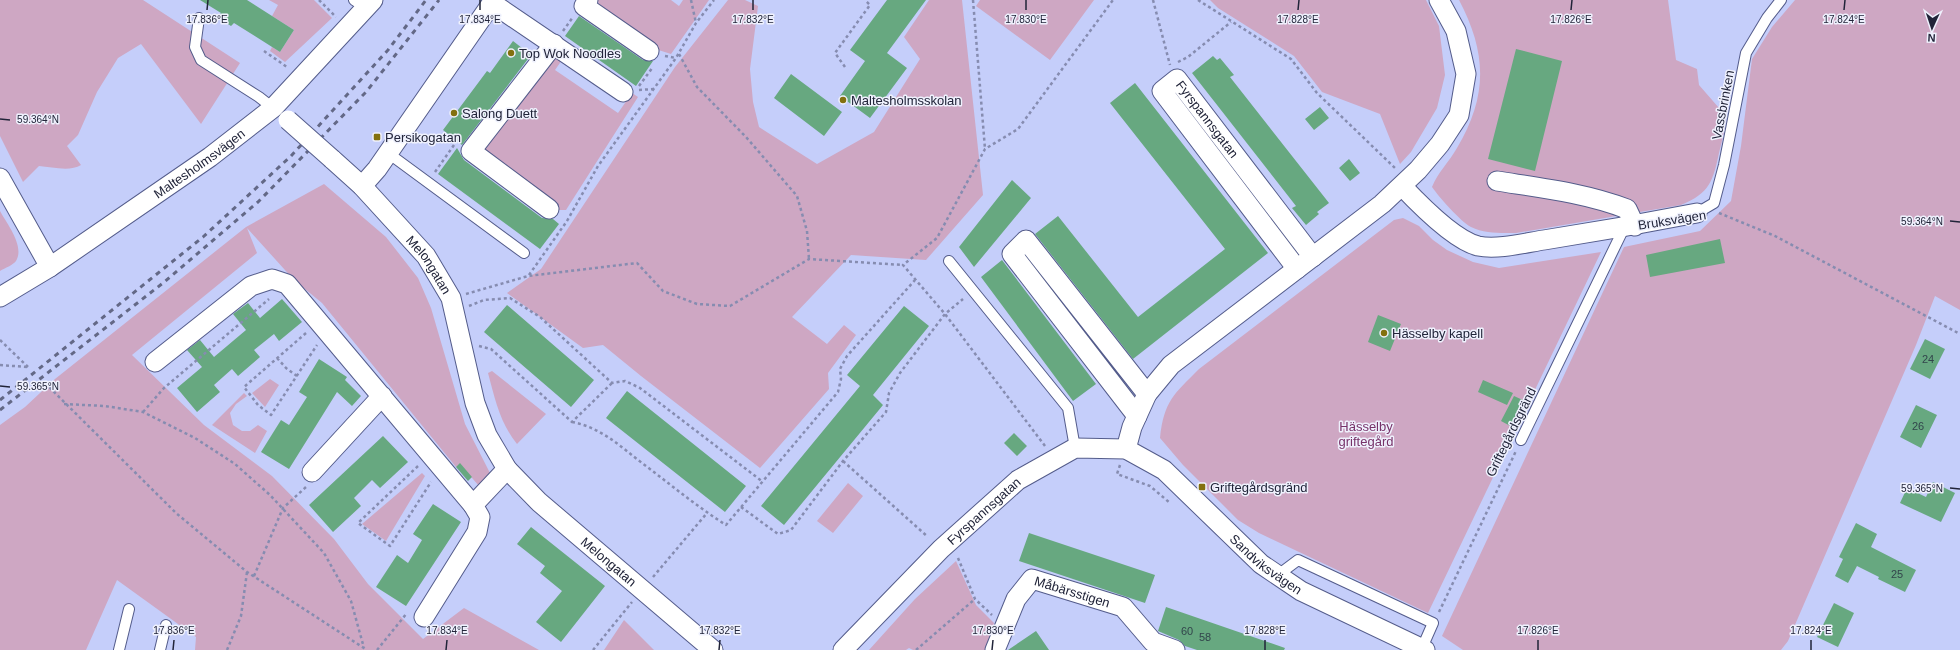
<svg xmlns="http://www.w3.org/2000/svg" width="1960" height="650" font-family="Helvetica,sans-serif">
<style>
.green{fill:#cea7c3}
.building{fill:#67a880}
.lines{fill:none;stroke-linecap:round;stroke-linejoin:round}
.lane-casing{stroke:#545c8b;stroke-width:12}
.street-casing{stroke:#545c8b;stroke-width:21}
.path{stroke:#868cb0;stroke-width:2.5;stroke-dasharray:3 3;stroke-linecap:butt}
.lane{stroke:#fff;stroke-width:10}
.street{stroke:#fff;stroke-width:19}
.rail{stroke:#636886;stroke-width:3;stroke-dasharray:5 5;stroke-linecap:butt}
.street-bridge-casing{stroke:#545c8b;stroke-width:21;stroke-linecap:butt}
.street-bridge{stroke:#fff;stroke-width:19}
.ticks{fill:none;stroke:#212439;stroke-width:1.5}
.poi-dot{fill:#83700f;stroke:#eff1fd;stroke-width:1.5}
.labels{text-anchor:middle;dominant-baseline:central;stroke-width:3;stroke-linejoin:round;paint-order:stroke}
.number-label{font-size:11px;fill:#32454b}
.poi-label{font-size:13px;fill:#212439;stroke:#eff1fd;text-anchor:start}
.street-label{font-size:13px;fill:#212439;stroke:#eff1fd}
.park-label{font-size:13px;fill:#773269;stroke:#eff1fd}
.ticks-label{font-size:10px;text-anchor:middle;fill:#212439;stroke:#eff1fd;stroke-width:3;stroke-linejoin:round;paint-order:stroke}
</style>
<rect width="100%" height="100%" fill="#c5cefa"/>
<path class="green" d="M0 0H143L240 63 201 124 141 44 118 58 97 92 78 135 67 146 81 165C70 172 52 167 39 166L23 182 0 136Z
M269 0H314L332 18 285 62 270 51 272 47 280 52 294 30 272 16 278 5Z
M598 0H671L679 6 683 0H709L671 54 649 47 599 10Z
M728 0H745L758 6 750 69 753 102 759 127 817 164 874 132 920 59 904 37 929 0H962L983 195 926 260 851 255 792 317 827 344 844 325 856 335 828 373 829 389 760 468 641 376 603 345 583 348 507 293 541 269 675 67Z
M980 0H1094L1050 60 976 6Z
M1210 0H1426L1439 26 1445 75 1437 108 1411 152 1400 164 1380 114 1322 92 1294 56 1218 8Z
M1459 0H1668L1676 60 1697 69 1699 85 1726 116C1725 129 1722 141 1719 153 1713 181 1710 193 1681 205L1516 233C1501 233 1485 234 1471 227 1460 221 1439 197 1432 187 1438 172 1449 162 1457 148 1488 96 1487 53 1459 0Z
M1795 0H1960V310L1935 296 1916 345 1788 641 1781 650H1463L1442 636 1624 247 1700 231 1731 201 1741 146 1752 59 1772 27Z
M552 54 562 60 555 70 618 113 632 93 638 97 566 210H556L484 151 486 140Z
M324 184 386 237 418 278 431 308 465 424 491 475 479 486 460 464 456 467 322 303 294 280 247 228 257 253 132 355 204 425 272 476 334 539 368 584 423 639 464 608 539 650H195L196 637 117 580 86 650H0V425L25 407 55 379 246 227Z
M0 211C7 224 25 246 16 261 13 265 5 268 0 271Z
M1403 218 1419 226 1433 240 1447 250 1473 262 1499 268 1601 252 1428 613 1259 533 1238 520 1183 465 1160 438C1164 401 1174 394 1199 369L1394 220Z
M492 371 546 414 517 444C500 423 495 399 488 373Z
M270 379 279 385 265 407 252 393Z
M244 393 247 396 236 404 230 413 233 425 242 431H250L258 425 267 431 255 453 212 425Z
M422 473 425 476 386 541 362 524Z
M848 483 863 496 833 533 817 521Z
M956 561 976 605 994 623 988 650H913L909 648 906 650H869L915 599Z
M624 620 654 650H604Z"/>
<path class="building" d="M200 0H247L294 30 280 52 234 23 231 26 218 18 221 13Z
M887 0H926L887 53 907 68 870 118 840 96 865 61 850 50Z
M579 16 643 60 653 61 636 86 565 36Z
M513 41 531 55 462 145 443 130 487 71 490 73Z
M1516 49 1562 61 1535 171 1488 159Z
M1213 56 1217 60 1220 58 1234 75 1230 77 1329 203 1317 212 1319 214 1306 225 1292 208 1296 206 1192 73Z
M791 74 842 112 824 136 774 98Z
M1135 83 1268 253 1133 359 1035 234 1058 216 1138 317 1225 249 1110 103Z
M1320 107 1329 118 1314 130 1305 119Z
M457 148 464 160 542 218 553 219 559 224 540 249 438 174Z
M1349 159 1360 173 1350 181 1339 168Z
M1012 180 1031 198 974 267 959 247Z
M1720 239 1725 263 1650 277 1646 255Z
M1002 260 1096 384 1073 401 981 277Z
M282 299 302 322 279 341 274 334 254 350 260 357 238 376 232 369 214 385 220 392 197 412 177 388 202 367 187 350 200 340 214 357 246 330 233 314 248 303 260 318Z
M507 305 594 380 571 407 484 332Z
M904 306 929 326 873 395 883 405 784 525 761 506 860 386 847 375Z
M1378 315 1401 324 1390 351 1368 342Z
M1925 339 1945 349 1930 379 1910 369Z
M319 359 347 377 345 380 361 396 352 406 337 392 289 469 261 452 281 420 289 425 307 397 299 392Z
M1483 380 1513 393 1507 405 1478 392Z
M627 391 746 486 725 512 606 418Z
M1514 396 1527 402 1514 428 1501 421Z
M1916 405 1937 415 1921 448 1900 437Z
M1014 433 1027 446 1017 456 1004 443Z
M383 436 408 462 380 488 372 480 354 498 361 506 333 532 309 505Z
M460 463 472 477 468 481 456 467Z
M1933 482 1955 493 1941 522 1900 503 1907 488 1926 497Z
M433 504 461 522 406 606 376 587 397 555 408 563 422 540 413 534Z
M1856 523 1877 534 1871 547 1916 570 1905 592 1878 579 1879 577 1857 566 1848 583 1835 576 1843 559 1839 557Z
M531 527 605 586 561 642 536 622 562 591 540 573 545 566 517 544Z
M1029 533 1155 575 1145 603 1019 561Z
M1834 603 1854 613 1838 647 1817 637Z
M1166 607 1285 648 1284 650H1197L1185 646 1179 640 1158 631Z
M1036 631 1049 650H1008Z"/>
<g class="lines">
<defs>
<path id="lane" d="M354 0 366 8
M199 18 195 47 201 60 259 97 273 108
M388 153 524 253
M1697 213 1714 203 1724 165 1746 53 1767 18 1781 0
M949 261 1068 408 1075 448
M1521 440 1624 228
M1278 575 1298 560 1433 623 1422 648
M119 650 129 609
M160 650 166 625"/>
<g id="street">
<path d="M588 0 584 6 649 51"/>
<path d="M492 3 623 92"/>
<path id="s1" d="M332 159 362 186 426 256 451 298 475 403 487 435 507 469 539 502 713 650"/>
<path d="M0 178 50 267"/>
<path d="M1497 181C1541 188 1585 193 1627 209L1635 226"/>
<path d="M362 186 377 169 494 0"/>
<path d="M1402 186C1419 204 1454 240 1478 246 1497 250 1525 243 1544 240 1595 232 1646 223 1697 213"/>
<path d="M549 209 471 151 554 44"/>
<path id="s2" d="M1297 269 1162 91 1177 79 1313 257"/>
<path id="s3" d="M0 297 50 267 210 157 273 108 373 0"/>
<path d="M155 362 251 286 272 279 287 284 473 505"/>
<path d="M1137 416 1012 254 1026 240 1147 394"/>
<path d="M1126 449 1132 427 1147 394 1171 365 1382 204 1418 170 1440 144 1459 115 1466 74 1456 31 1439 0"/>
<path d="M312 472 382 396"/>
<path d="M424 617 477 532 480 517 473 505 507 469"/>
<path id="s4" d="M843 650 941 549 1018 480 1075 448 1126 449 1164 470 1261 564 1301 591 1425 650"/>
<path id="s5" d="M995 650 1016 599 1032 579 1123 607 1153 642 1175 650"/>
</g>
</defs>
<use href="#lane" class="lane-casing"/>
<use href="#street" class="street-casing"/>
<path class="path" d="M319 0 336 17
M691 0 696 23
M973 0 985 149
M1153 0 1170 65
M1198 0 1291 59 1317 93 1395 168
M563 31 573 17
M264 51 287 67
M679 54 697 87 746 137 797 196 807 231 809 259
M665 56 676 58
M1178 62 1188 57 1231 22
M845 67 835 53 870 5 865 0
M639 86 653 67
M639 90 654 89
M435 172 454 145
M1719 213 1775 236 1960 334
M529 275 567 221 598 166 676 58 696 23 714 0
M466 294 528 276 637 263 663 291 697 304 730 306 809 259 903 265
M469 306 484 300 510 298 540 317 612 383 625 381 640 388 763 482
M306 333 244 387 258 405 271 415 317 345
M0 340 28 367
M479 346 491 349 572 422 612 383
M277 358 286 368 297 376
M0 365 27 367
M45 383 176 513 247 572 367 650
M64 404 105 406 143 412 195 438 235 464 270 495 324 553 351 601 364 648
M143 412 164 388 269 299
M572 422C600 427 620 446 642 463 670 484 696 506 726 525L838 392 841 379 840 369 847 356 915 280
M1045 446 945 314 903 265 937 238 985 149 1018 129 1113 0
M843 461 928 537
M1120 465 1117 474 1150 486 1170 503
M418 466 358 523 390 546 431 482
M741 507 778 534 791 530 843 461 886 412 889 393 900 373 945 314 963 299
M958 558 975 599 992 615
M254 576 283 508 306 487
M653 577 707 513
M1439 612 1516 451
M227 650 241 616 247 572
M377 650 407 613
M593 650 632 602
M916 650 975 599"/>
<use href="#lane" class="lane"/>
<use href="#street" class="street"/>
<path class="rail" d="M0 400 203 237 291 156 388 50 426 0
M0 410 163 283 258 202 366 92 439 0"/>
<defs>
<path id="street-bridge" d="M288 120 332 159"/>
</defs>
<use href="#street-bridge" class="street-bridge-casing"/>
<use href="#street-bridge" class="street-bridge"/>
</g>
<path class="ticks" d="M207 10 208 0M480 10V0M753 10V0M1026 10V0M1298 10 1299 0M1571 10 1572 0M1844 10 1845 0M0 119 10 120M1950 221 1960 222M0 386 10 387M1950 488 1960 489M173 650 174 640M446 650 447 640M719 650 720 640M992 650 993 640M1265 650V640M1538 650V640M1811 650V640"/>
<g class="poi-dot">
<circle cx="511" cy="53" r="4"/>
<circle cx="843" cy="100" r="4"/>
<circle cx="454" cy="113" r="4"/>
<rect x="373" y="133" width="8" height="8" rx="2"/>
<circle cx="1384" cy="333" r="4"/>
<rect x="1198" y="483" width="8" height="8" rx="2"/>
</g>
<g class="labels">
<g class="number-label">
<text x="1928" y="359">24</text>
<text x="1918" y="426">26</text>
<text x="1897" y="574">25</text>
<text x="1187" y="631">60</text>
<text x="1205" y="637">58</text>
</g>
<g class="poi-label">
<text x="519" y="53">Top Wok Noodles</text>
<text x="851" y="100">Maltesholmsskolan</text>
<text x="462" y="113">Salong Duett</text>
<text x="385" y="137">Persikogatan</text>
<text x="1392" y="333">Hässelby kapell</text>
<text x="1210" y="487">Griftegårdsgränd</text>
</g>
<g class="street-label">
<text transform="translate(1723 105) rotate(-79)">Vassbrinken</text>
<text stroke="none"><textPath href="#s2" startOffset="293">Fyrspannsgatan</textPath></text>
<text stroke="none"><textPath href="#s3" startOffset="240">Maltesholmsvägen</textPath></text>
<text transform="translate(1672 220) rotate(-9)">Bruksvägen</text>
<text stroke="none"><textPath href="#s1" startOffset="144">Melongatan</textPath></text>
<text transform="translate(1511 432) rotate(-64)">Griftegårdsgränd</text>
<text stroke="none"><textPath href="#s4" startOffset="198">Fyrspannsgatan</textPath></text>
<text stroke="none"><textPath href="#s1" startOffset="503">Melongatan</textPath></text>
<text stroke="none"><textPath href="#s4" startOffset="543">Sandviksvägen</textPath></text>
<text stroke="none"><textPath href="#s5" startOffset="123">Måbärsstigen</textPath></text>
</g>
<g class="park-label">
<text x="1366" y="426">Hässelby<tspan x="1366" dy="15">griftegård</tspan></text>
</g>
</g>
<g class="ticks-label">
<text x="207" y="23">17.836°E</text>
<text x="480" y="23">17.834°E</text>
<text x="753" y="23">17.832°E</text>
<text x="1026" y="23">17.830°E</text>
<text x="1298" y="23">17.828°E</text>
<text x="1571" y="23">17.826°E</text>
<text x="1844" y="23">17.824°E</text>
<text x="38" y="123">59.364°N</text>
<text x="1922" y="225">59.364°N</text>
<text x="38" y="390">59.365°N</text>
<text x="1922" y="492">59.365°N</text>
<text x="174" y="634">17.836°E</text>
<text x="447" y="634">17.834°E</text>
<text x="720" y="634">17.832°E</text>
<text x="993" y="634">17.830°E</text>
<text x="1265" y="634">17.828°E</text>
<text x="1538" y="634">17.826°E</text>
<text x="1811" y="634">17.824°E</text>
</g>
<g transform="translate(1932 28) rotate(183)" stroke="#eff1fd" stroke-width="3" paint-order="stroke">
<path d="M0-3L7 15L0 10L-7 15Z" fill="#212439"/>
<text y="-6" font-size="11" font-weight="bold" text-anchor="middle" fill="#212439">N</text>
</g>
</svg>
